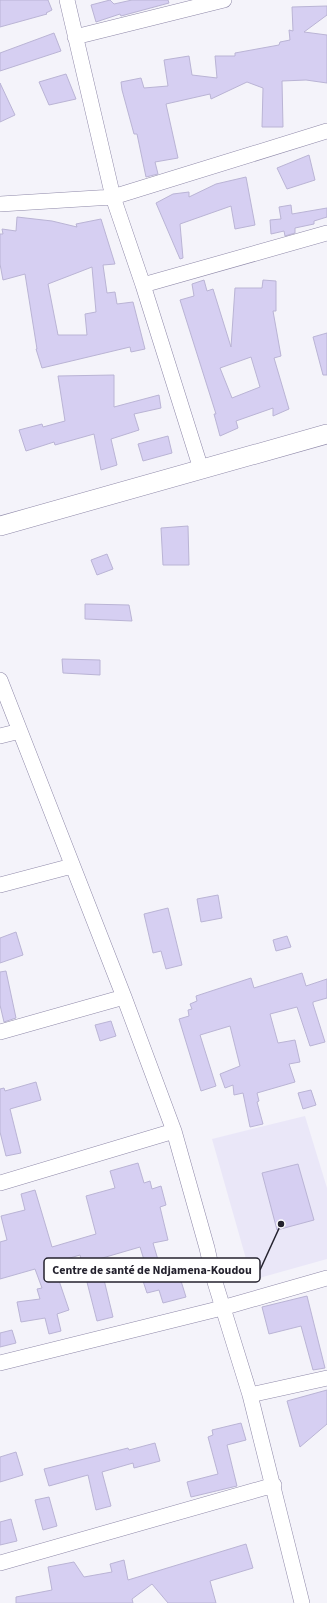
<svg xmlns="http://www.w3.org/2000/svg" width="327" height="1603" font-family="'Source Sans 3',sans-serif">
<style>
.built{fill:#eae7f8}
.building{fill:#d6cff2;stroke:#bab4d5;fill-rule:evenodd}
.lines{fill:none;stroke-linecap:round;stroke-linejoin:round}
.minor-casing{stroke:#8f89a9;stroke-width:16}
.tertiary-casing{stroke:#8f89a9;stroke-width:20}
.minor{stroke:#fff;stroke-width:15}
.tertiary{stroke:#fff;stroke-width:19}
.leader{fill:none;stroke:#24222e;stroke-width:1.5}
.callout-dot{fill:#24222e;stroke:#fff;stroke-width:1.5}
.callout{fill:#fff;stroke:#24222e;stroke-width:1.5}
.callout-label{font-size:12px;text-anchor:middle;font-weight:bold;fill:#24222e}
</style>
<rect width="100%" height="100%" fill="#f4f3fa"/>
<path class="built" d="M305 1116 327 1188V1259L252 1280 212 1139Z"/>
<path class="building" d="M0 0H48L52 10 46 13 47 14 0 27Z
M110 0 114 4 132 0H168L169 3 121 16 120 14 96 22 91 5Z
M327 6V15L304 32 327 35V83L306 80 282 81 283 127H262L263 88 247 82 211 99 210 94 166 104 178 158 155 162 158 174 146 177 137 134H134L122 90 121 82 141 78 144 88 168 86 164 60 189 56 192 75 217 78 215 56H235V53L279 45 280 42 290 40 289 30 293 31 292 7Z
M54 33 61 51 0 71V53Z
M66 74 76 99 49 105 39 82Z
M0 83 15 115 0 122Z
M309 155 315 180 287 189 277 168Z
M246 177 255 225 235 229 231 206 180 224 183 258 180 259 156 203 173 194 189 192V197L216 184Z
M291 205 292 214 327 208V217L314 221V224L295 228V233L285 236 284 231 271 234 270 220 281 219 279 207Z
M17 217 52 221 77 227 76 224 101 219 115 264 103 265 107 293 115 292 117 304 133 302 145 349 131 352 130 347 42 368 36 349H37L25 274 3 280 0 264V234H3L2 229 16 231ZM92 267 96 312 85 314 87 335H58L48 284Z
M204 280 207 291 213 289 231 347 235 288H262L263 280 276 281V311H273L281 356 274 358 289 409 273 416V408L236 421 238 428 220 436 214 414H216L180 300 194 296 192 284ZM251 357 260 387 232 398 220 368Z
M327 333V375H323L313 337Z
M114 375V407L159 395 161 408 134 414 139 430 111 439 117 465 101 470 94 434 55 445 54 442 26 451 19 430 42 424 43 427 65 421 58 376Z
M168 436 172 453 143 461 138 444Z
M188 526 189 565H163L161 528Z
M107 554 113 569 97 575 91 560Z
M85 604 129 605 132 621 85 619Z
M62 659 100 660V675L63 673Z
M218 895 222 918 201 922 197 899Z
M168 908 182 965 166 969 161 951 153 953 144 914Z
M16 932 23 955 0 963V938Z
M287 936 291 947 276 951 273 940Z
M6 971 16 1018 4 1022 0 1005V972Z
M302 973 306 986 327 979V998L313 1002V1004L325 1042 310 1046 297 1007 270 1014 278 1043 295 1040 300 1062 289 1064 295 1082 257 1093 259 1101 257 1102 263 1124 250 1127 243 1093 234 1095 233 1085 225 1088 220 1074 240 1066 230 1026 200 1035 216 1086 201 1091 179 1019 189 1016 188 1010 192 1009 190 1004 197 1001 196 996 251 978 254 988Z
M111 1021 116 1036 100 1041 95 1025Z
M36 1082 41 1100 10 1109 21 1153 6 1156 0 1132V1089L4 1088 5 1091Z
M311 1090 316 1105 303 1109 298 1093Z
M138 1163 144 1183 150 1181 152 1189 161 1186 166 1205 160 1207 168 1240 153 1243 161 1270 176 1265 186 1297 163 1303 159 1290 147 1293 141 1275 148 1273 140 1247 99 1259 113 1317 97 1321 80 1255 53 1263 69 1310 57 1314 61 1331 49 1334 45 1318 21 1322 17 1302 40 1299 37 1289 42 1288 35 1269 0 1279V1242L7 1240 1 1216 25 1210 21 1194 35 1190 52 1247 96 1234 86 1196 115 1188 110 1171Z
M298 1164 314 1220 277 1230 262 1173Z
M307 1296 325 1368 313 1370 301 1326 269 1334 262 1307Z
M12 1330 16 1343 0 1347V1333Z
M327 1390V1424L300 1447 287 1401Z
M241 1423 246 1440 227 1445 237 1486 191 1497 187 1482 218 1474 208 1437 213 1435 212 1430Z
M155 1443 160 1461 134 1468 133 1463 102 1472 111 1506 96 1510 88 1475 49 1486 44 1469 128 1448 129 1450Z
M16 1452 23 1475 0 1482V1457Z
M49 1497 57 1526 43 1530 35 1500Z
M11 1519 17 1541 0 1545V1522Z
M246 1544 253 1568 210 1581 216 1603H168L152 1584 132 1599 133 1603H16V1597L52 1590 48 1567 74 1562 84 1577 112 1572 110 1564 124 1560 128 1580Z"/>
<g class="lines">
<defs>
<path id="minor" d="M67 0 113 197 143 285 201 469
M75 37 224 0
M0 204 113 197 327 131
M143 285 327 233
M0 680 124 997 174 1131 207 1248 214 1279 250 1395 302 1603
M0 736 20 731
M0 885 72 866
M0 1032 124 997
M0 1183 174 1131
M0 1363 222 1308 327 1278
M250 1395 327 1378
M0 1563 274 1485"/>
<path id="tertiary" d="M0 526 327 434"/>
</defs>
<use href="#minor" class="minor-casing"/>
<use href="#tertiary" class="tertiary-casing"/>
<use href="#minor" class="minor"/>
<use href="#tertiary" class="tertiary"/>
</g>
<path class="leader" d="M281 1224L260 1270"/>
<circle class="callout-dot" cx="281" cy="1224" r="4"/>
<rect class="callout" x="44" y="1258" width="216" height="24" rx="4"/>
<g class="callout-label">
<text x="152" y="1274">Centre de santé de Ndjamena-Koudou</text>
</g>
</svg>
